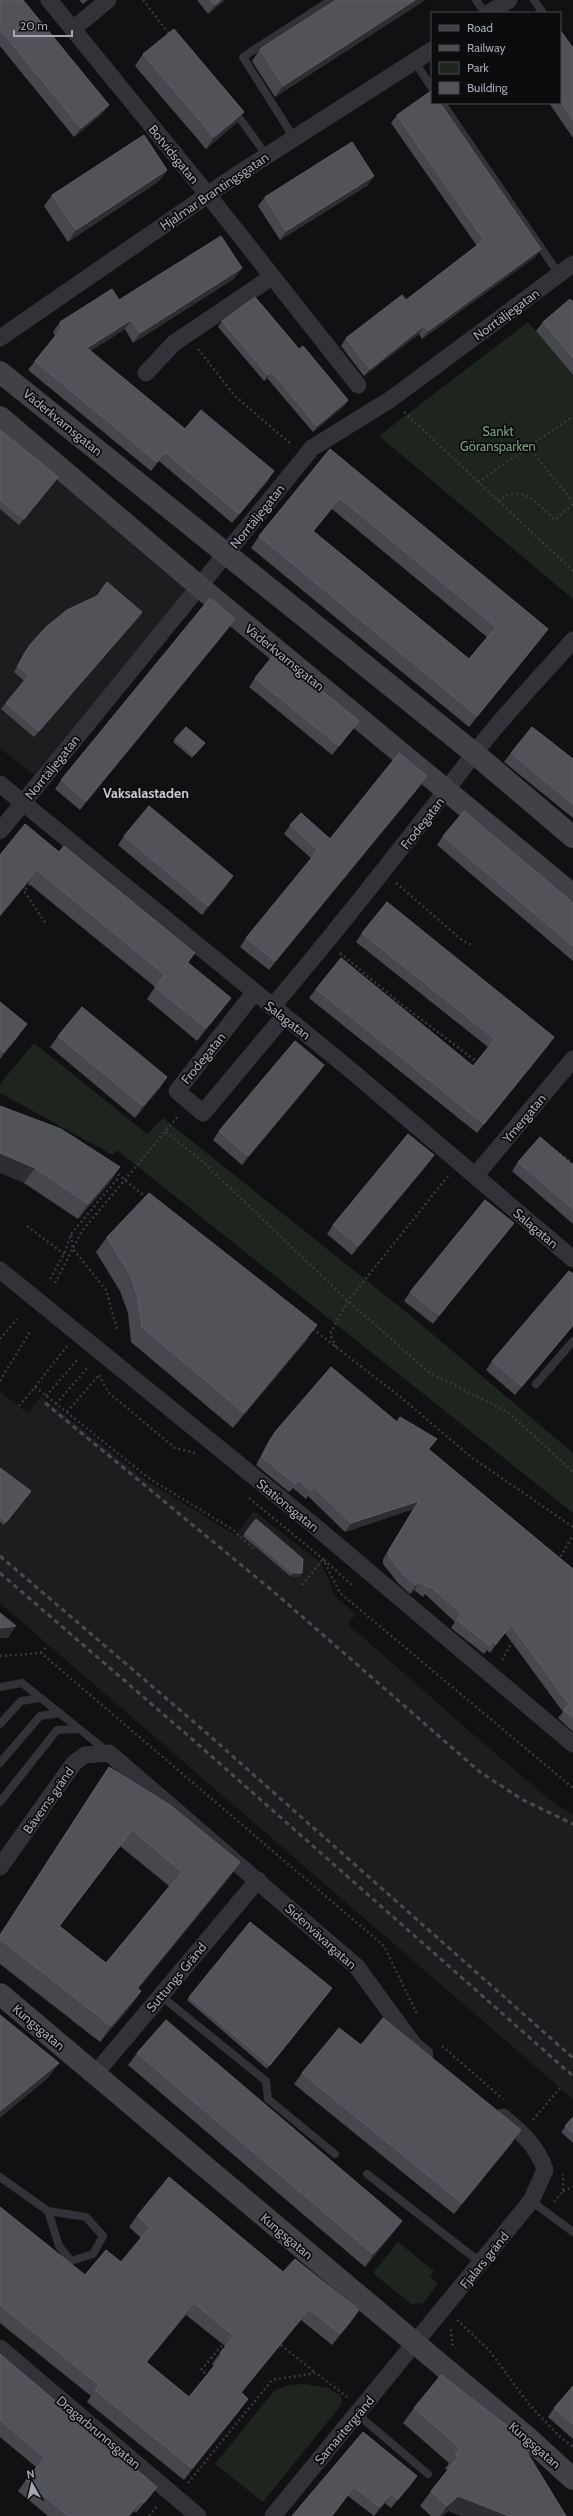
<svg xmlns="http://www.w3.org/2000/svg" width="573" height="2516" font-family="Cabin,sans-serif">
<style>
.built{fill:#1d1d20}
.green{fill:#1e251f}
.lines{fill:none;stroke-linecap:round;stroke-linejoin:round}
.path{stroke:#383a3f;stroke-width:2.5;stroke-dasharray:2 3;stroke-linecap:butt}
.service{stroke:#323338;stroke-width:8}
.minor{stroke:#323338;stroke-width:17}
.secondary{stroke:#404248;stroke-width:22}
.rail{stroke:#494b51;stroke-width:3;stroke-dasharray:5 4;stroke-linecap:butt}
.wall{fill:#47484e;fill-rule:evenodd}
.shaded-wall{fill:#2d2e32}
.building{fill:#515359;stroke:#5e6067;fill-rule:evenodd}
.labels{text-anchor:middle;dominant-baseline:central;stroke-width:3.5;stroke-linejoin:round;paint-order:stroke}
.street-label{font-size:13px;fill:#a3a8b3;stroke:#0c0c0e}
.park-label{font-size:13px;fill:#7a9e7c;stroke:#0c0c0e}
.neighbourhood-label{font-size:14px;font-weight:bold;fill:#c4c7cf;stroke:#0c0c0e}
</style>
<rect width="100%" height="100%" fill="#111113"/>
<path class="built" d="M0 434 188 587 34 775 0 748Z
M0 1392 28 1413 41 1396 147 1481 235 1535 254 1511 322 1564 335 1596 356 1614 348 1624 475 1736 550 1800 573 1815V2099L0 1603Z"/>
<path class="green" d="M528 322 573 375V599L379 436Z
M34 1043 147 1134 163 1118 411 1316 573 1453V1513L117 1150 113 1155 0 1093V1084Z
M398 2242 434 2271 430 2277 438 2284 423 2303 411 2304 373 2273Z
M303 2384 328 2388 341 2396 342 2404 263 2502 215 2464 274 2391 286 2386Z"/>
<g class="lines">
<path class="path" d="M143 0 170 35
M198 349 235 396 292 445
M404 412 573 571
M528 447 573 502
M478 482 572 417 573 418
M498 501C524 482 536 503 555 520L573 504
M396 883 462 940 473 946
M30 884 24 891 46 924
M340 953 401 1004 477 1062
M166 1132 204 1163 348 1301 430 1373 508 1412 573 1472
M556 1151 573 1164
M114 1171 147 1198
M27 1226 64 1254
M71 1235 73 1249 106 1290 117 1329
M50 1279 64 1254 71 1234 119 1177
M55 1283 82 1231 179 1115
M313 1329 403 1399 471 1457 573 1527
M0 1339 17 1319
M336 1347 330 1334 348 1301 448 1176
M99 1375 108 1392 175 1448 195 1453
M0 1381 31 1330
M35 1387 67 1346
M46 1396 79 1358
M56 1404 89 1366
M19 1406 35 1387 150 1479 232 1529 254 1549
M67 1412 99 1375
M249 1498 323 1559 340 1593 573 1788
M558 1561 573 1535
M302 1585 323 1559 354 1587
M41 1653 48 1645
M0 1656 41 1653 384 1946 418 2016
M502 1660 513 1640
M442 2046 503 2099
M533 2120 560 2088
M563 2191 573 2187
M554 2202 563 2191V2174
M457 2320 489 2350 528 2403 559 2436 573 2447
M451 2329 452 2344 456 2348
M281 2345 316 2373
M209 2376 201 2370 224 2343
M188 2483 272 2380 316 2373 347 2397
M149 2516 157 2506"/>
<path class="service" d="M476 0 485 13
M534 0 543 13
M414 61 432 88
M442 103 559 274
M233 109 267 156
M294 138 243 57 331 0
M536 1384 573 1341
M0 1687 22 1683 108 1752
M0 1724 21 1701 41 1698
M0 1763 40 1716 60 1713
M0 1802 57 1730 79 1729
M161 1996 266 2081 268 2099 335 2154
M367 2174 481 2263
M0 2177 48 2211 86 2217 103 2236 93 2254 71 2261 59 2246 48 2211
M531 2201 573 2232
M357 2414 428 2474"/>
<path class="minor" d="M49 0 208 195 358 385
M489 13 509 0
M73 29 108 0
M0 338 232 178 432 50
M146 373 174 343 272 277
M0 784 347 1067 573 1259
M0 831 312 448 391 399 573 264
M254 993 177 1091 203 1113 284 1016
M272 1007C342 925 408 840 474 754 504 714 540 678 573 640
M475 1176 573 1059
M0 1270 311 1523 573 1744
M0 1867 74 1763 85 1755 109 1753 357 1967 414 2045 425 2054
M95 2074 258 1880
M0 2348 198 2516
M273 2516 531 2201 545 2170C538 2147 521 2132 503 2117"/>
<path class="secondary" d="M0 372 474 753 573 837
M0 417 200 587 573 895
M0 1994 528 2438 573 2479"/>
<path class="rail" d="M45 1403 274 1592 480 1772 523 1800 573 1824
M0 1556 202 1729 573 2058
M0 1573 192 1739 573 2076"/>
</g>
<path class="wall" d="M0 0 102 114 74 137 0 46Z
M79 0H88L83 4Z
M197 0H225L208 14Z
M336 0H425L275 97 252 61 260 49Z
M560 30 573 48V138L549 103H560Z
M143 54 236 123 206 149 135 66Z
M397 115 541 249 535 257 422 339 419 334 364 376 341 346 346 338 406 300 477 246 391 123Z
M167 170 159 181 68 242 44 206 52 195Z
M368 185 280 240 258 206 265 197Z
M235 278 133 343 125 329 90 351 185 429 268 481 232 523 159 461 151 471 28 370 35 361 55 336 53 332 60 322 119 300Z
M573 302V375L536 331 543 322Z
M222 321 299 349 348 400 344 406 313 432 267 378 264 381 218 327Z
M0 430 58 477 19 525 0 509Z
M330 449 548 629 540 640 469 727 251 548 259 536ZM332 509 487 637 469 659 313 531Z
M97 596 142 612 138 618 34 737 1 709 6 703 24 681 14 672 24 653 29 646Z
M229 628 80 810 55 789 61 780Z
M255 678 352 730 332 755 249 687Z
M175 739 205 743 192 758 173 742Z
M511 753 573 759V818L504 762Z
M427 776 421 785 269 970 240 947 246 938 312 859 284 834 290 825 330 839Z
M124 836 227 885 202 915 118 845Z
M443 836 573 903V961L437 845Z
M59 852 195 953 188 963 222 1010 197 1041 147 999 155 987 28 883 0 855Z
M362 933 548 1046 477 1133 309 998 316 989 473 1066 488 1047 356 942Z
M0 1002 18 1037 0 1059Z
M58 1036 167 1077 160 1088 135 1118 50 1047Z
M324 1065 318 1074 242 1165 213 1140 219 1131Z
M0 1106 120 1167 110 1182 78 1219 24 1183Z
M518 1162 573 1165V1224L512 1171Z
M428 1164 352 1255 327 1234 333 1225Z
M514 1223 507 1232 433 1324 404 1301 410 1292Z
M107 1237 307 1340 233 1428 131 1342 128 1313 120 1291 96 1252Z
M573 1326 515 1395 486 1370 492 1361Z
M400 1417 437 1439 429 1449 573 1569V1732L558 1718 563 1712 505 1633 490 1653 487 1650 484 1654 451 1628 455 1622 425 1594 423 1597 414 1590 410 1594 398 1583 383 1564V1559L413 1509 345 1532 308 1496 306 1499 293 1488 289 1492 256 1465 269 1440 275 1432 397 1422Z
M0 1468 29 1494 4 1525 0 1522Z
M245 1533 300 1577 290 1576 243 1536Z
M109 1767 240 1862 229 1878 138 1989 141 1991 130 2007 100 2042 0 1964V1934L98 1783ZM120 1846 169 1886 106 1963 60 1926Z
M330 1991 267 2069 187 2000 189 1997Z
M361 2045 513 2142 454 2214 294 2084 302 2073Z
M137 2053 402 2221 393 2233 365 2267 128 2065Z
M573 2117V2143L561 2132Z
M0 2207 85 2275 121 2262 141 2238 129 2227 137 2216 283 2272 359 2310 351 2322 332 2345 301 2320 241 2393 240 2410 184 2480 87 2402 91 2396 0 2323ZM186 2315 225 2346 212 2364 214 2366 189 2397 147 2362Z
M0 2354 157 2487 149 2497 136 2513 134 2511 130 2516H48L18 2491 26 2480 36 2467 0 2437Z
M573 2386V2439L548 2417 554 2408Z
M414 2408 514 2431 448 2511 442 2516H431L420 2506 431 2491 448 2470 445 2469 449 2463 403 2423Z
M363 2432 411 2485 391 2508 385 2503 374 2516 348 2496Z"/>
<path class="shaded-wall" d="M221 0H225L208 14 215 5Z
M415 0H425L275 97 283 86Z
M109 105 102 114 74 137 81 128Z
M244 112 236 123 206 149 214 137Z
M167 170 159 181 68 242 76 230Z
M374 176 368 185 280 240 286 231Z
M541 249 535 257 422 339 428 331Z
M242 268 235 278 133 343 140 333Z
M131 320 125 329 80 358 87 348Z
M424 326 419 334 364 376 370 369Z
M272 372 267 378 264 381 268 375Z
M348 400 344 406 313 432 317 426Z
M165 452 159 461 151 471 157 462Z
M274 471 268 481 232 523 239 514Z
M58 477 54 483 19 525 24 519Z
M340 498 332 509 305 542 313 531Z
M142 612 138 618 34 737 39 731Z
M235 619 229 628 80 810 86 801Z
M548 629 540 640 469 727 477 716Z
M427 776 421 785 269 970 275 961Z
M37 870 28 883 0 917V915Z
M233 876 227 885 202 915 208 906Z
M231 998 222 1010 197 1041 206 1028Z
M27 1024 18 1037 0 1059 4 1052Z
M554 1037 548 1046 477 1133 484 1124Z
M324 1065 318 1074 242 1165 248 1156Z
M167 1077 160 1088 135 1118 143 1106Z
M0 1153 35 1168 24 1183 0 1173Z
M434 1155 428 1164 352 1255 358 1246Z
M120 1167 110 1182 78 1219 88 1204Z
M514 1223 507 1232 433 1324 439 1315Z
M317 1325 307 1340 233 1428 244 1413Z
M573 1325V1326L515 1395 522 1386Z
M419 1501 413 1509 345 1532 351 1523Z
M293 1573H302L300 1577 290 1576Z
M420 1582 414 1590 410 1594 416 1585Z
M511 1625 490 1653 496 1644Z
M16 1626 8 1638H0V1628Z
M132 1830 48 1942 59 1926Z
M240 1862 229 1878 126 2004 137 1988Z
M141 1991 130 2007 100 2042 111 2026Z
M59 2063 48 2078 0 2118V2111Z
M521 2130 513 2142 454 2214 462 2203Z
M402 2221 393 2233 365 2267 373 2254Z
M194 2303 186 2315 138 2373 146 2362Z
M309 2309 301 2320 233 2404 241 2392Z
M359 2310 351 2322 332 2345 340 2334Z
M248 2399 240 2410 184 2480 192 2468Z
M417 2476 411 2485 391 2508 398 2499Z
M391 2494 385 2503 374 2516 380 2507Z
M458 2496 509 2516H461L448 2511 442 2516H440L447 2506Z
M141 2501 134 2511 130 2516H128Z"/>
<path class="building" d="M0 0H23L109 105 81 128 0 29Z
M210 0H221L215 5Z
M336 0H415L283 86 260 49Z
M174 29 244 112 214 137 143 54Z
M560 30 573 48V120L560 101Z
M431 91 432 92V103H440L541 249 428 331 424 326 370 369 346 338 402 295 406 300 484 240 397 115Z
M144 135 167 170 76 230 52 195Z
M352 142 374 176 286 231 265 197Z
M221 236 242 268 140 333 131 320 87 348 185 429 201 410 274 471 239 514 165 452 157 462 35 361 62 328 60 322 112 289 119 300Z
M255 297 299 349 303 346 348 400 317 426 272 372 268 375 222 321Z
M570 299 573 302V358L543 322Z
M0 430 58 477 24 519 0 500Z
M330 449 548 629 477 716 259 536ZM340 498 496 627 469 659 313 531Z
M107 582 142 612 39 731 6 703 29 675 18 666 29 646 46 627 67 610 97 596Z
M210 598 235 619 86 801 61 780Z
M275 653 359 721 339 746 255 678Z
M186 727 205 743 194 755 175 739Z
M532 727 573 759V804L511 753Z
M399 753 427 776 275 961 246 938 318 850 290 825 301 813 330 839Z
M149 806 233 876 208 906 124 836Z
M464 811 573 903V946L443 836Z
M25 824 59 852 64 846 195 953 187 962 231 998 206 1028 155 987 165 975 37 870 0 915V855Z
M387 902 554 1037 484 1124 316 989 341 958 473 1066 495 1039 362 933Z
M0 1002 27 1024 4 1052 0 1049Z
M82 1007 167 1077 143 1106 58 1036Z
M295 1041 324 1065 248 1156 219 1131Z
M0 1106 61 1129 120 1167 88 1204 35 1168 0 1153Z
M408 1134 434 1155 358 1246 333 1225Z
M540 1137 573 1165V1209L518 1162Z
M149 1193 317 1325 244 1413 142 1327 138 1298 131 1276 107 1237Z
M485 1200 514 1223 439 1315 410 1292Z
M569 1271 573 1274V1325L522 1386 492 1361Z
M331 1367 397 1422 400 1417 437 1439 428 1449 573 1569V1718L564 1710 569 1704 511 1625 496 1644 492 1641 490 1646 457 1620 461 1613 430 1586 429 1588 420 1582 416 1585 404 1575 389 1556V1550L419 1501 351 1523 314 1487 311 1491 299 1480 295 1484 262 1457 275 1432Z
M0 1468 31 1491 6 1522 0 1516Z
M256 1519 303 1559 302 1573H293L245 1533Z
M0 1613 16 1626 0 1628Z
M109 1767 170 1805 240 1862 137 1988 141 1991 111 2026 0 1939V1936ZM132 1830 182 1872 106 1963 59 1926Z
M250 1922 332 1988 270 2065 189 1997Z
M0 2015 59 2063 0 2111Z
M383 2018 521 2130 462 2203 302 2073 339 2028 361 2045Z
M166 2020 402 2221 373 2254 137 2053Z
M573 2117V2133L565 2126Z
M169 2177 283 2272 295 2259 359 2310 340 2334 309 2309 241 2392 248 2399 192 2468 95 2390 99 2385 0 2305V2207L85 2275 106 2250 121 2262 150 2227 137 2216ZM194 2303 234 2336 220 2353 223 2355 189 2397 146 2362Z
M0 2354 157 2487 144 2503 141 2501 128 2516H68L26 2480 45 2458 0 2420Z
M441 2375 514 2431 566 2516H509L458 2496 447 2506 431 2491 459 2456 455 2454 460 2448 414 2408Z
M573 2386V2424L554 2408Z
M363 2432 417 2476 398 2499 391 2494 380 2507 354 2487 332 2516H292Z"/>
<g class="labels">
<g class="street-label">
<text transform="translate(174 154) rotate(51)">Botvidsgatan</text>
<text transform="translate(214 191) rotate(-34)">Hjalmar Brantingsgatan</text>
<text transform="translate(506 314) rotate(-36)">Norrtäljegatan</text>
<text transform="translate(63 422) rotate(39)">Väderkvarnsgatan</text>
<text transform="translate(257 516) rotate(-51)">Norrtäljegatan</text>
<text transform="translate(285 657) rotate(39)">Väderkvarnsgatan</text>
<text transform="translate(52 767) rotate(-51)">Norrtäljegatan</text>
<text transform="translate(422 823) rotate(-52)">Frodegatan</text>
<text transform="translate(288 1020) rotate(38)">Salagatan</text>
<text transform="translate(203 1058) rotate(-51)">Frodegatan</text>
<text transform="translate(524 1118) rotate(-50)">Ymergatan</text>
<text transform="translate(536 1228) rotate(40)">Salagatan</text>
<text transform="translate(288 1505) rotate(39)">Stationsgatan</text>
<text transform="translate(48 1800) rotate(-55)">Bäverns gränd</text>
<text transform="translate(321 1936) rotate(42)">Sidenvävargatan</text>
<text transform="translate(176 1977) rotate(-50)">Suttungs Gränd</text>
<text transform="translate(39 2027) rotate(40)">Kungsgatan</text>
<text transform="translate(287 2236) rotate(40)">Kungsgatan</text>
<text transform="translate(484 2260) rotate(-51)">Fjalars gränd</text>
<text transform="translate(344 2430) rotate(-50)">Samaritergränd</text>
<text transform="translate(99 2432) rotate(40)">Dragarbrunnsgatan</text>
<text transform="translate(535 2445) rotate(41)">Kungsgatan</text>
</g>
<g class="park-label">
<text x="498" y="431">Sankt<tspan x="498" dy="15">Göransparken</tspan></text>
</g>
<g class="neighbourhood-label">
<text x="146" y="793">Vaksalastaden</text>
</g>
</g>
<rect x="431" y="12" width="130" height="92" fill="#0c0c0e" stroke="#484a50"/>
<rect x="439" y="25" width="20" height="6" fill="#404248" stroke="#484a50"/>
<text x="467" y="32" font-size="12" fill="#a3a8b3">Road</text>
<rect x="439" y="45" width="20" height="6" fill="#494b51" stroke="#484a50"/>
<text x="467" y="52" font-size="12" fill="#a3a8b3">Railway</text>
<rect x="439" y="62" width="20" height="12" fill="#1e251f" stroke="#484a50"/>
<text x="467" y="72" font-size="12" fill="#a3a8b3">Park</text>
<rect x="439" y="82" width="20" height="12" fill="#515359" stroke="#484a50"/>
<text x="467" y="92" font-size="12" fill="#a3a8b3">Building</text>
<g transform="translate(32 2484) rotate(352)" stroke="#0c0c0e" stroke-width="3" paint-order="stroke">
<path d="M0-3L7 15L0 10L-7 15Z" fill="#a3a8b3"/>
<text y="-6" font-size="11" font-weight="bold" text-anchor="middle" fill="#a3a8b3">N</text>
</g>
<path d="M14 30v6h58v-6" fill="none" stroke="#a3a8b3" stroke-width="2"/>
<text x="20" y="30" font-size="12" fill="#a3a8b3" stroke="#0c0c0e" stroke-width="3" paint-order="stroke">20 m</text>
</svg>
